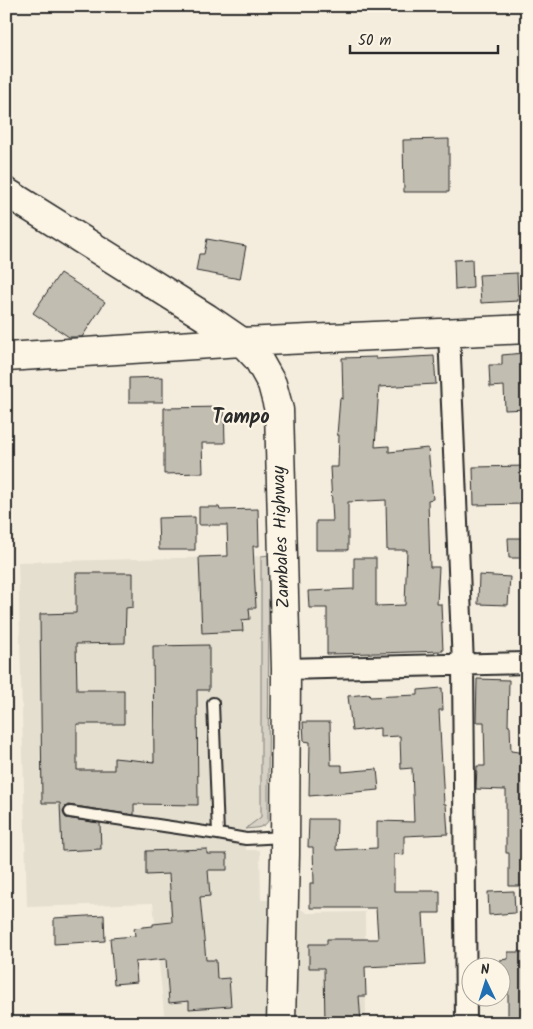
<svg xmlns="http://www.w3.org/2000/svg" width="533" height="1029" font-family="Kalam,sans-serif">
<style>
.built{fill:#e5dfd0}
.green{fill:#d6d1c4;stroke:#807e78}
.building{fill:#c2bdb1;stroke:#2b2b2b}
.lines{fill:none;stroke-linecap:round;stroke-linejoin:round}
.lane-casing{stroke:#2b2b2b;stroke-width:14}
.street-casing{stroke:#2b2b2b;stroke-width:24}
.secondary-casing{stroke:#2b2b2b;stroke-width:31}
.primary-casing{stroke:#2b2b2b;stroke-width:31}
.lane{stroke:#fcf5e5;stroke-width:10}
.street{stroke:#fcf5e5;stroke-width:20}
.secondary{stroke:#fcf5e5;stroke-width:28}
.primary{stroke:#fcf5e5;stroke-width:28}
.labels{text-anchor:middle;dominant-baseline:central;stroke-width:4.5;stroke-linejoin:round;paint-order:stroke}
.street-label{font-size:18px;fill:#2b2b2b;stroke:#fcf5e5}
.quarter-label{font-size:20px;font-weight:bold;fill:#2b2b2b;stroke:#fcf5e5}
</style>
<rect width="100%" height="100%" fill="#f4edde"/>
<filter id="ink" filterUnits="userSpaceOnUse"><feTurbulence type="fractalNoise" baseFrequency=".02" numOctaves="2"/><feDisplacementMap in="SourceGraphic" scale="10" xChannelSelector="R" yChannelSelector="G"/><feConvolveMatrix kernelMatrix="1 2 1 2 8 2 1 2 1" color-interpolation-filters="sRGB"/></filter>
<g filter="url(#ink)">
<path class="built" d="M261 556V818L245 829 246 850H260L261 900H274L271 1023H165L153 903 27 907 18 562Z
M291 903 307 913 365 912 366 1023H290Z"/>
<path class="green" d="M269 555 268 821C264 829 253 828 245 829L261 817V556Z"/>
<path class="building" d="M449 139V192H404L403 140Z
M207 239 246 246 240 279 196 271 199 254H204Z
M472 259 473 288 455 290 454 260Z
M60 273 105 302 82 337H69L33 313Z
M517 273 518 301 481 303 479 275Z
M524 353 527 409 505 410 504 386 490 387 489 365H502V355Z
M434 356 436 384 379 387 375 447 389 446V452L428 448 433 499 428 500 430 567H439L437 604H441L443 651 378 653 327 654V608H309L308 591 354 589V558H376V606L405 605 407 550H387L386 500 348 502V550H316V521H333L330 467H338L339 435H337L340 398 343 399 342 358 376 357V359Z
M163 377V402H129V378Z
M224 407 225 443H202L203 473 164 474V408Z
M527 466V504L474 505 473 467Z
M199 507H219L220 510 258 509 259 546H253L256 608H249L250 619 242 620 243 631 202 633 199 557 228 556 227 525H199Z
M195 517V550H159L158 518Z
M508 538H527V558H509Z
M76 573H133V607L126 608 125 643 76 644 77 690H124V724H77V770H114V758L154 762 153 646 209 645V690H197L198 805 134 804V815L68 805 65 807 63 811 64 815 66 818 100 823 101 849 62 851 60 803H42L40 614 76 613Z
M479 575 510 577 508 605 478 604Z
M477 679 509 680 508 726H510L511 751 527 753V886H509V853H506V790L476 789 477 766H485L484 722H476Z
M442 688 443 710H439L444 804H446L448 834 404 836V855L394 854V891H440V913H423L426 964 365 967 366 996H359L361 1023H325L324 968H309V944H327V939H378L376 908H310V883H314L313 847H308L309 819H337L336 850 377 848V821L414 822 412 768 401 769 400 736 380 737V728L352 731 348 696 369 694 370 697 418 695V690Z
M303 722H330L331 765H342V772L377 769 379 790 309 796 310 742 304 741Z
M207 849V854H227V870H208L210 896 200 897 206 960H216L217 979 229 978 231 1006 189 1009V1001L169 1003 166 959 135 962 137 982 114 984 110 938 135 936 134 928 153 926V924L172 922 169 874 146 875V851Z
M514 891 515 913 489 915 488 892Z
M104 915 105 941 54 944V918Z
M508 952H527V1023H508V990H500V960L508 959Z"/>
<g class="lines">
<defs>
<path id="lane" d="M213 703 218 834 246 839 283 837
M70 812 218 834"/>
<path id="street" d="M449 333 463 665 466 1023
M286 669 527 663"/>
<path id="secondary" d="M6 357 242 342 527 329"/>
<path id="primary" d="M6 192 207 318 242 342 258 359 272 384 279 410 286 669 285 855 281 1023"/>
</defs>
<use href="#lane" class="lane-casing"/>
<use href="#street" class="street-casing"/>
<use href="#secondary" class="secondary-casing"/>
<use href="#primary" class="primary-casing"/>
<use href="#lane" class="lane"/>
<use href="#street" class="street"/>
<use href="#secondary" class="secondary"/>
<use href="#primary" class="primary"/>
</g>
</g>
<g class="labels">
<g class="street-label">
<text transform="translate(282 537) rotate(-92)">Zambales Highway</text>
</g>
<g class="quarter-label">
<text x="241" y="418">Tampo</text>
</g>
</g>
<rect width="533" height="1029" fill="none" stroke="#fcf5e5" stroke-width="25"/>
<rect x="12" y="12" width="508" height="1004" fill="none" stroke="#2b2b2b" stroke-width="2" filter="url(#ink)"/>
<g transform="translate(486 982) rotate(356)"><circle r="24" fill="#fcf5e5" stroke="#a8a49b"/>
<path d="M0-4L9 19L0 12L-9 19Z" fill="#1f6fb2"/>
<text y="-8" font-size="14" font-weight="bold" text-anchor="middle" fill="#2b2b2b">N</text>
</g>
<path d="M350 45v8h148v-8" fill="none" stroke="#2b2b2b" stroke-width="2.5"/>
<text x="358" y="45" font-size="15" fill="#2b2b2b" stroke="#fcf5e5" stroke-width="4" paint-order="stroke">50 m</text>
</svg>
